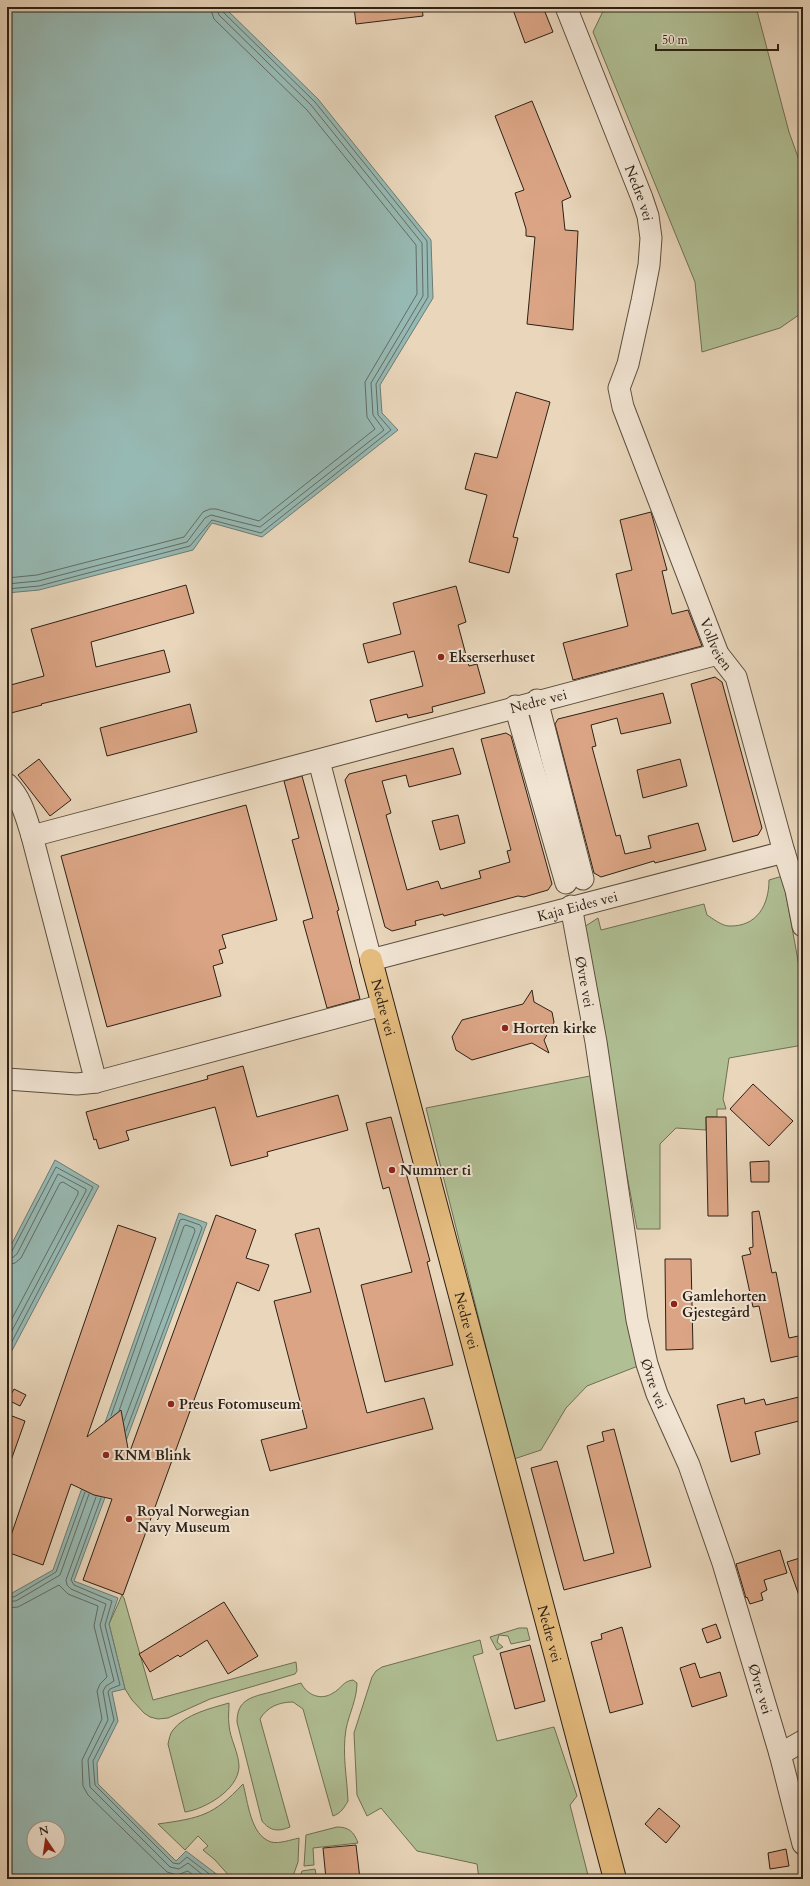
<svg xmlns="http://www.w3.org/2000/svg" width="810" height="1886" font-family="Cardo,serif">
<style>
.green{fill:#b0bf94;stroke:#6e7054}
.water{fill:#97b9b3;stroke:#6c7c74;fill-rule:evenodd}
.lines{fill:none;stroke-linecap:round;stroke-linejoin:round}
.shore{stroke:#626c64;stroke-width:1}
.building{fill:#dba585;stroke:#2c2015}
.minor-casing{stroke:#5b4e3e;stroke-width:23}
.major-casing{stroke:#2c2015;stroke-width:24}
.minor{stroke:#f1e4d3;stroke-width:21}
.major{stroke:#e4bb7e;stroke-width:22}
.poi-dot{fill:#8f2418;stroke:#f1e4d3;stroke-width:1.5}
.labels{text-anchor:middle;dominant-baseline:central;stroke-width:4;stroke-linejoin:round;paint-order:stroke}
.street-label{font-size:14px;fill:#2c2015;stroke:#f1e4d3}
.poi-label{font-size:14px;font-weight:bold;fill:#2c2015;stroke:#f1e4d3;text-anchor:start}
</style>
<rect width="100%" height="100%" fill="#e9d6bb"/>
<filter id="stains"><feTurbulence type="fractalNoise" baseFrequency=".005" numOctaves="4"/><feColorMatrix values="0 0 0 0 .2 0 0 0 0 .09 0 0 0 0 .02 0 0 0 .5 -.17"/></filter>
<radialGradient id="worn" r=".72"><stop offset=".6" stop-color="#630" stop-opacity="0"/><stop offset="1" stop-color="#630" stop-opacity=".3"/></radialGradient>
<path class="green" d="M605 7H756L789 132 803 171V312L780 328 702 352 695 282 593 32Z
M779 877 783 878 803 988V1045L729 1058 723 1099 726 1109H717V1117H706V1130L676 1128 660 1144V1229H637L581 929 598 918 601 930 704 904 707 915C712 918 722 926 729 926 757 927 769 905 769 880Z
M595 1075 638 1366 587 1386 566 1408 541 1450 514 1459 426 1108Z
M122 1595 124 1598 153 1700 296 1662 297 1671 295 1674 210 1699 168 1718 158 1719 150 1717 144 1713 132 1700 125 1689 109 1624Z
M519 1628H527L530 1640 511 1644 508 1636 499 1635 497 1642 503 1647 497 1650 490 1637Z
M480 1640 483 1653 473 1656 497 1741 554 1727 577 1796 570 1805 589 1879H479L477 1864 417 1851 381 1808 367 1816 357 1795 354 1733 372 1677 376 1671 382 1667Z
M353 1680 357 1683C357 1699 349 1714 346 1729 342 1754 347 1777 348 1801 344 1808 341 1813 333 1816L303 1709 293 1702C279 1702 267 1707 260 1719L290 1827C278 1832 270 1831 262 1821L237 1722C237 1699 252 1697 271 1692 281 1689 291 1686 301 1683 307 1695 321 1701 333 1693 341 1689 343 1681 353 1680Z
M229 1703C229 1710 228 1718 229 1725 230 1739 239 1753 239 1767 238 1790 205 1809 185 1812L168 1744C169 1740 170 1733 173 1730 185 1714 212 1708 229 1703Z
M243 1784C248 1801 250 1835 271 1842 279 1844 290 1840 299 1838L298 1862 292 1879H232L215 1860 203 1850 208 1846 198 1836 185 1850 158 1824C200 1818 213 1816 243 1784Z
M337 1827C349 1827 354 1832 358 1843L313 1848 314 1865 304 1866 306 1835Z
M315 1869 317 1879H299L302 1871Z"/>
<path class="water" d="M10 7H224L318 99 431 240 433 298 380 385 382 413 398 430 262 537 212 523 193 550 39 590 7 593V8Z
M55 1160 99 1186 7 1360V1253Z
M179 1213 207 1223 74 1581 118 1598 109 1624 125 1689 112 1692 118 1721 97 1763 98 1784 176 1861 186 1851 223 1879H7V1592L12 1593 53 1570ZM34 1828H58V1852H34Z"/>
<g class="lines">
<path class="shore" d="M7 578 37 575 184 537 203 512 210 509H216L259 521 375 429 367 417 365 382 417 294 416 245 307 110 214 19 210 7
M7 584 38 581 187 542 205 518 211 515 260 527 384 430 373 415 371 383 423 296 422 243 311 105 219 15 216 7
M7 589 39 586 190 546 212 520 261 533 391 430 378 415 376 384 428 297 427 241 315 102 223 12 221 7
M7 1254 12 1251 56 1167 93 1187 7 1351
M7 1259 12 1258 17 1254 58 1174 86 1189V1191L7 1340
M7 1265 15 1263 21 1258 60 1183 63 1182 78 1191V1194L7 1328
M119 1411 184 1226 186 1225 194 1228 195 1231 124 1421
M111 1416 180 1220 183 1219 200 1225 202 1228 126 1431
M96 1497 66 1580 67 1585 71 1589 106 1604 100 1625 114 1681 106 1686 103 1691 108 1720 88 1760 90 1787 170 1867 179 1869 188 1863 208 1879
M101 1498 71 1580 74 1585 112 1601 105 1625 120 1685 110 1689 108 1692 114 1720 93 1761 95 1785 173 1863 179 1864 187 1857 216 1879
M7 1596 14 1597 56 1572 85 1492
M7 1601H16L60 1575 89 1494
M7 1608 18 1607 59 1585 68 1594 98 1606 94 1626 107 1677 100 1684 97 1691 102 1719 82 1760 83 1786 88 1795 167 1872 177 1875 188 1871 198 1879"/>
</g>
<path class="building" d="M354 7H422L423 16 356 24Z
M512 7H543L553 32 525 43Z
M532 101 571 197 562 201 565 230 578 231 573 330 527 324 535 237 526 236V229L515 193 524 190 495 116Z
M516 392 550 402 513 537 518 538 509 573 469 562 487 495 465 489 475 453 497 458Z
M651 512 667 570 662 571 672 614 688 610 702 646 573 680 563 643 628 626 616 574 632 570 620 520Z
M186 585 194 613 91 642 96 667 164 650 170 672 41 704 42 705 7 714V686L44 676 31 629Z
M456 586 466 622 458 625 469 666 477 664 485 693 432 707 433 712 408 718 407 714 376 722 370 700 423 686 414 651 368 663 363 644 401 634 393 603Z
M715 677 722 682 762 828 758 835 733 842 691 684Z
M663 693 671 723 621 734 617 718 591 725 596 746 592 747 616 836 620 835 625 854 651 848 648 836 698 823 706 850 655 863 654 861 601 877 594 873 555 724 558 719Z
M190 704 197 732 107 756 100 728Z
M506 733 511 736 552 884 548 890 524 897 518 896 444 916 443 914 415 921 416 925 392 931 385 927 345 780 349 774 453 748 461 774 409 787 406 775 382 781 391 813 386 815 407 890 438 881 441 889 481 878 479 871 510 862 507 851 511 850 481 739Z
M39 759 71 800 50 816 18 775Z
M680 759 687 786 643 798 637 770Z
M302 776 339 910 337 911 360 999 327 1008 303 921 313 918 292 840 299 838 284 781Z
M246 805 277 920 222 935 226 948 219 950 223 963 213 966 221 996 107 1027 61 856Z
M458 815 465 843 440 850 432 821Z
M532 990 534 1002 552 1012 554 1022 544 1040 549 1053 532 1043 472 1060 456 1050 452 1037 462 1020 523 1004Z
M243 1066 257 1117 338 1095 348 1130 267 1152 268 1156 231 1166 215 1107 126 1131 129 1140 99 1149 96 1139 94 1140 86 1112 208 1079 207 1076Z
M753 1084 793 1121 769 1146 730 1109Z
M391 1117 430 1261 427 1262 453 1365 385 1382 361 1285 412 1272 389 1187 383 1189 366 1123Z
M706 1117H726L728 1216H708Z
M769 1161V1182H751L750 1162Z
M759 1211 772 1273 776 1272 789 1338 803 1335V1355L771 1362 759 1306 753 1307 742 1256 751 1254 749 1248 753 1247 752 1212Z
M216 1215 256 1230 246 1258 269 1265 259 1291 237 1282 123 1595 83 1580 112 1499 94 1495 71 1484 43 1565 7 1552V1547L118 1225 156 1238 87 1437 121 1410 129 1454Z
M319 1228 367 1413 424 1398 433 1429 270 1471 261 1440 307 1428 274 1301 311 1292 295 1234Z
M665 1259H691L693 1349 666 1350Z
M14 1389 26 1395 20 1406 8 1400Z
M803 1396V1420L755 1432 760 1454 731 1462 717 1405 744 1398 745 1404 764 1399 766 1405Z
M7 1414 25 1421 9 1466H7Z
M614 1429 651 1567 564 1590 531 1468 557 1461 584 1561 614 1553 587 1446 604 1441 602 1432Z
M780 1550 787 1573 764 1580 767 1590 761 1593 763 1600 750 1604 747 1597 746 1598 736 1564Z
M803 1557V1600L801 1601 787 1562Z
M224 1602 258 1656 228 1674 207 1640 180 1657 178 1655 150 1672 139 1654Z
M716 1624 721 1638 707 1643 702 1629Z
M622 1627 643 1704 610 1713 591 1642 602 1639 601 1634Z
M530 1645 545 1701 515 1709 500 1653Z
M695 1663 700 1678 720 1672 727 1696 692 1707 680 1668Z
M659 1808 680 1826 666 1843 645 1824Z
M356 1845 360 1879H326L323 1848Z
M786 1849 789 1866 770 1869 768 1853Z"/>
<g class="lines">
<defs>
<g id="minor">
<path id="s1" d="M566 7 642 198 648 216 651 238 649 265 642 301 628 364 619 388 623 407 718 654 736 677 784 852 796 890 803 926"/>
<path d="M537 700 583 879"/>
<path d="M515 706 566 883"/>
<path id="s2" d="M319 761 371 960 784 852"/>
<path d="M7 784C22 799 26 817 32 836L96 1082"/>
<path id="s3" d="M32 836C261 776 489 713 718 654"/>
<path id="s4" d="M571 906 596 1042 637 1320 647 1364 657 1394 689 1465 723 1563 780 1754 803 1844"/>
<path d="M7 1079 77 1084 96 1082 383 1005"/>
<path d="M780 1754 803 1741"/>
</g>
<g id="major">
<path id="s5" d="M371 960 615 1879"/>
</g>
</defs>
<use href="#minor" class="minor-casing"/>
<use href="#major" class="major-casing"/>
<use href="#minor" class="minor"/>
<use href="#major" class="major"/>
</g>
<g class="poi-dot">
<circle cx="441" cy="657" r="4"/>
<circle cx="505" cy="1028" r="4"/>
<circle cx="392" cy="1170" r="4"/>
<circle cx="674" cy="1304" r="4"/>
<circle cx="171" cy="1404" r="4"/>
<circle cx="106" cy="1455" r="4"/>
<circle cx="129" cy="1519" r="4"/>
</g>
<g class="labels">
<g class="street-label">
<text stroke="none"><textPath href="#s1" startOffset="200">Nedre vei</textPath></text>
<text stroke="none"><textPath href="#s1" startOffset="675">Vollveien</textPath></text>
<text stroke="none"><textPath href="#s3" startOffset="524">Nedre vei</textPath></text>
<text stroke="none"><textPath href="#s2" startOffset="419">Kaja Eides vei</textPath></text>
<text stroke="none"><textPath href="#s4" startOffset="77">Øvre vei</textPath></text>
<text stroke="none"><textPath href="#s5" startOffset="49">Nedre vei</textPath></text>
<text stroke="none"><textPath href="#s5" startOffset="373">Nedre vei</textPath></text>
<text stroke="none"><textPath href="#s4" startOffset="485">Øvre vei</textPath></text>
<text stroke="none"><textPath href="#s5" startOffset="697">Nedre vei</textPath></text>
<text stroke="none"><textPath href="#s4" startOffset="809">Øvre vei</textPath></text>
</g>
<g class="poi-label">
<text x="449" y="657">Ekserserhuset</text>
<text x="513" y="1028">Horten kirke</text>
<text x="400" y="1170">Nummer ti</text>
<text x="682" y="1296">Gamlehorten<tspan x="682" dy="16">Gjestegård</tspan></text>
<text x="179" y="1404">Preus Fotomuseum</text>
<text x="114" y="1455">KNM Blink</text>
<text x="137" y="1511">Royal Norwegian<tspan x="137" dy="16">Navy Museum</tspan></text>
</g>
</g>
<rect width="810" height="1886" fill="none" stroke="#e9d6bb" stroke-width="24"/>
<rect x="8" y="8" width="794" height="1870" fill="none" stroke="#2c2015" stroke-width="2"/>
<rect x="12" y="12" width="786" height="1862" fill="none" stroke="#2c2015"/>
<g transform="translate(46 1840) rotate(347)"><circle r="19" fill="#f1e4d3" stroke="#a29687"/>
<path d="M0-3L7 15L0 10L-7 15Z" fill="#8f2418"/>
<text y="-6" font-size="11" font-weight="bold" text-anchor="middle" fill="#2c2015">N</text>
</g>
<path d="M656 44v6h122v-6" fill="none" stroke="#2c2015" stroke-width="2"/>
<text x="662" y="44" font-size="12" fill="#2c2015" stroke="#f1e4d3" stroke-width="3" paint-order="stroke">50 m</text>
<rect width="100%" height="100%" filter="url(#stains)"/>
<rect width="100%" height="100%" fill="url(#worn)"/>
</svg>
